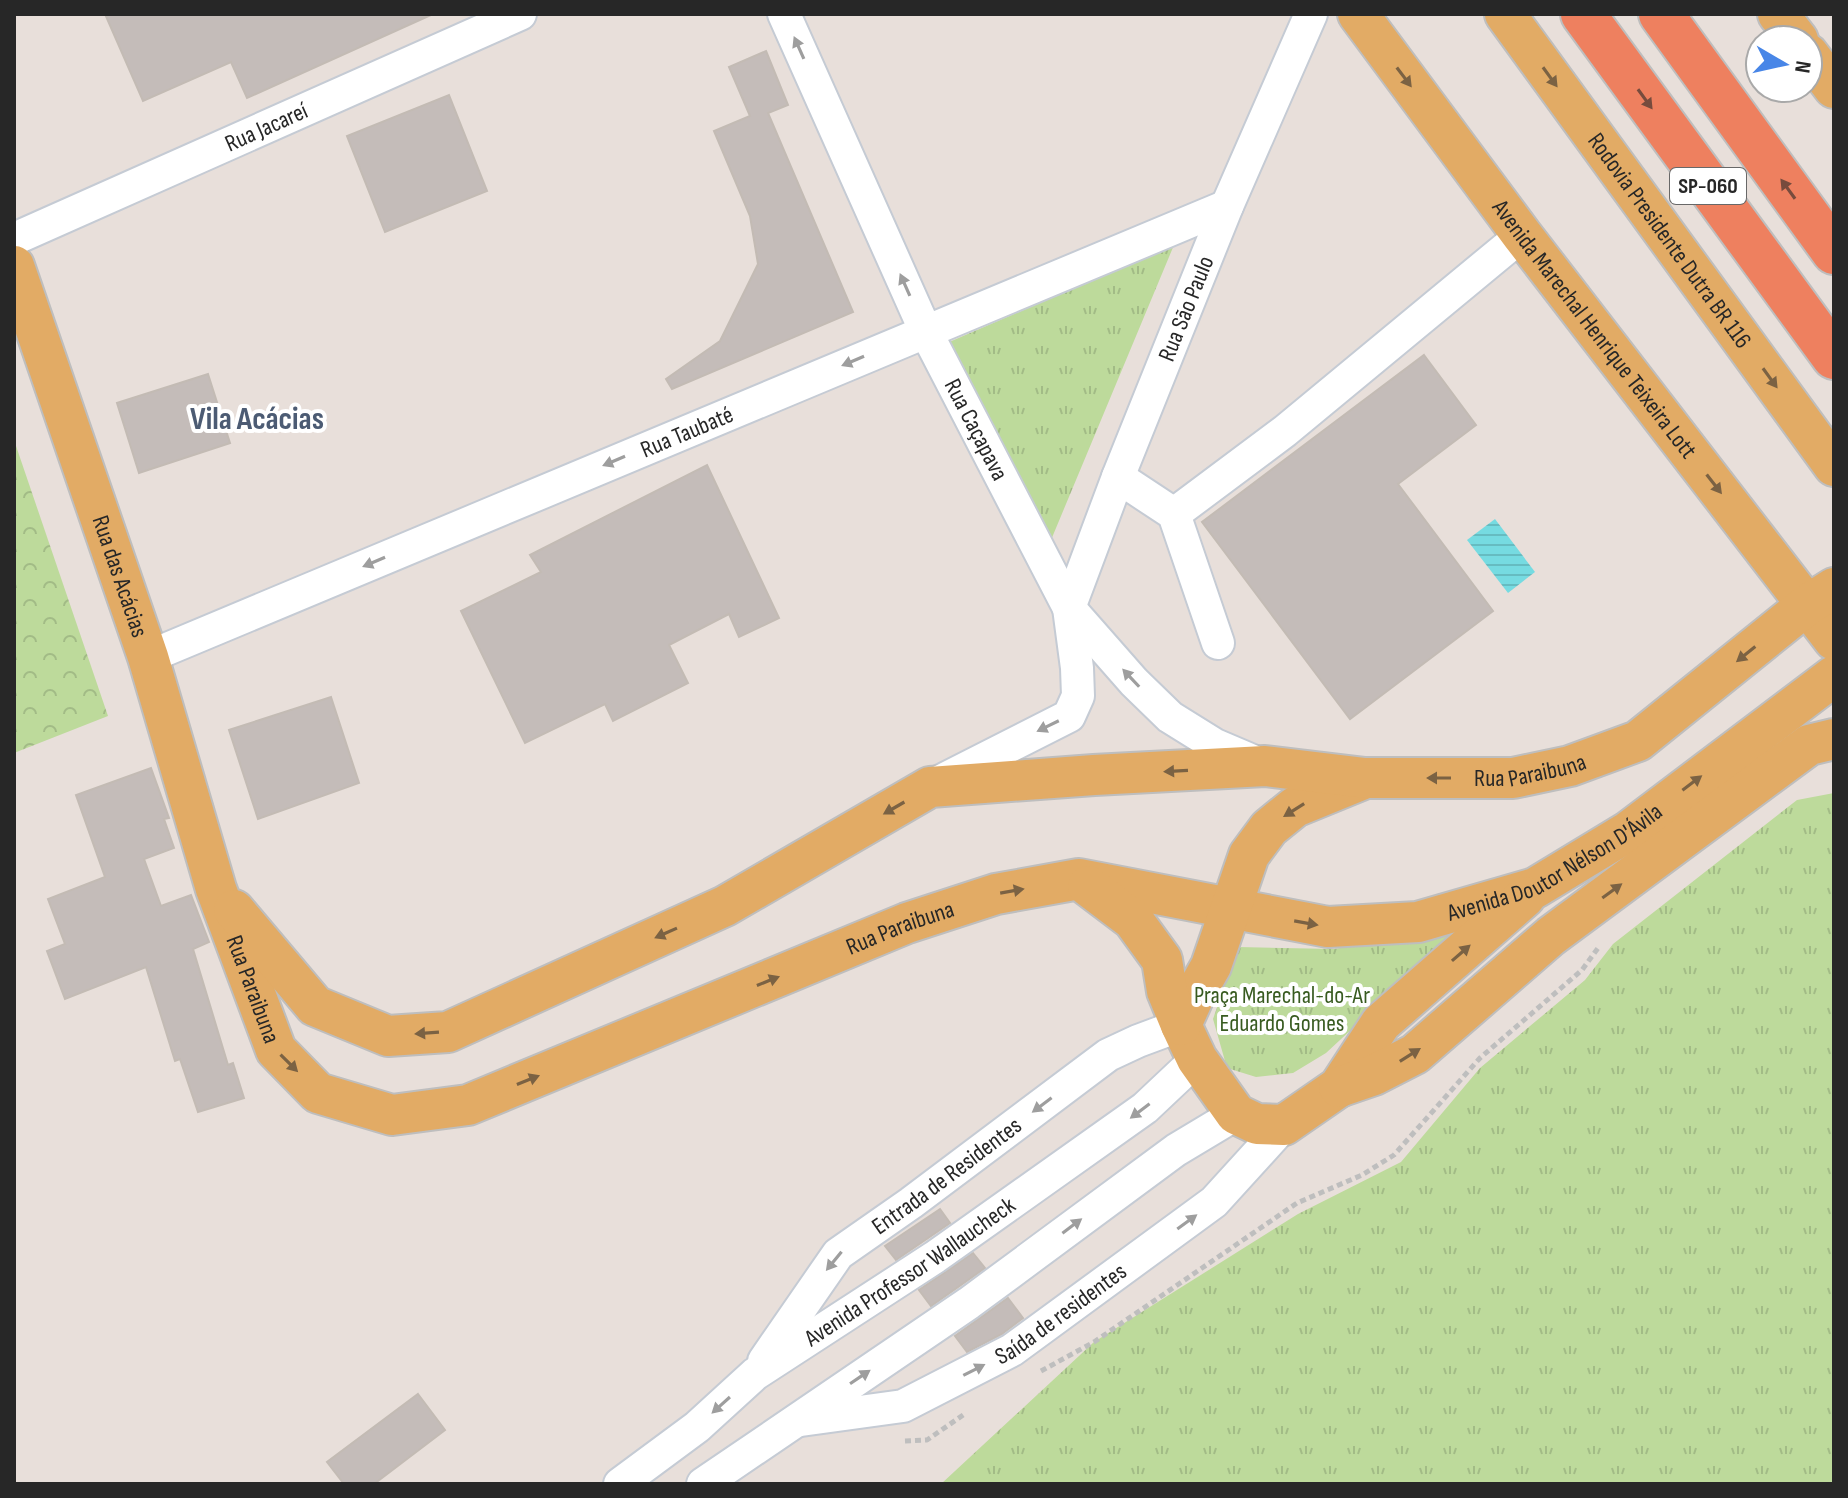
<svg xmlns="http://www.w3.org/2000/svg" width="1848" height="1498" font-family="'Sofia Sans Condensed',sans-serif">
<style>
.grass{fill:url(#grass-tufts)}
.forest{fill:url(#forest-crowns)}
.water{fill:url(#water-rules)}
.building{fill:#c4bcb9;stroke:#c3bbb4;stroke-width:2}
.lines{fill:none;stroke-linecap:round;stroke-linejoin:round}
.minor-casing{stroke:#c5cbd4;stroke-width:36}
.major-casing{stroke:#bebebe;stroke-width:44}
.highway-casing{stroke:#bebebe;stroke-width:48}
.path{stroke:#bebebe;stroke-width:5;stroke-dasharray:6 4;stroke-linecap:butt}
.minor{stroke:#fff;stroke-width:32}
.major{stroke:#e2ab65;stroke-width:40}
.highway{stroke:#ee805f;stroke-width:44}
.oneway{fill:#9e9e9e}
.oneway2{fill:#7b6243}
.oneway3{fill:#774b3d}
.labels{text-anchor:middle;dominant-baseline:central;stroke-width:8;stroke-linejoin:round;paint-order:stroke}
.shield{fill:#fff;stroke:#686868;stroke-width:2}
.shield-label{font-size:22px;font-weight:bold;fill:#272727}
.street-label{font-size:24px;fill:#272727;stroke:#fff}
.park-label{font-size:24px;fill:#385b20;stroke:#fff}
.district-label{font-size:32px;font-weight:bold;fill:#4c5b73;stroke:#fff}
</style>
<defs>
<pattern id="grass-tufts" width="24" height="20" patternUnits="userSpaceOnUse" patternTransform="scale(2)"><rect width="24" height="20" fill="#bdda9b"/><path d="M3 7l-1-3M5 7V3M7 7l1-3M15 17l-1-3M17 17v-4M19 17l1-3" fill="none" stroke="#a2bb86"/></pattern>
<pattern id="forest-crowns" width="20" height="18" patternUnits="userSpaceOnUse" patternTransform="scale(2)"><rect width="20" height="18" fill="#bdda9b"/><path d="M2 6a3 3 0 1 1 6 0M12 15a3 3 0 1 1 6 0" fill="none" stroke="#a2bb86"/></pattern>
<pattern id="water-rules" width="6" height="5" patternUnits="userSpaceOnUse" patternTransform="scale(2)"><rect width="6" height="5" fill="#76dbe1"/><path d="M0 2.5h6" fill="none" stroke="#66bcc1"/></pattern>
</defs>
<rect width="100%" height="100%" fill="#e8dfda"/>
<path class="grass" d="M1174 245 1046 552 947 343Z
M1834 793V1484H941L1094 1342 1298 1214 1401 1162 1480 1068 1585 980 1613 944 1797 800Z
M1462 927 1326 1053 1293 1073 1256 1077 1227 1068 1213 1019 1238 947 1334 949Z"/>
<path class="forest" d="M14 440 108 716 14 753Z"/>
<path class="water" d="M1495 519 1535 572 1508 593 1467 540Z"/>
<path class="building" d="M105 14H433L247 98 231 62 143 101Z
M766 51 788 105 768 113 853 312 672 389 666 379 720 341 758 264 750 216 714 131 750 116 729 67Z
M449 95 487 191 385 232 347 136Z
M1424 355 1476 425 1398 484 1493 611 1350 719 1202 522Z
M208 374 230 443 139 473 117 403Z
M707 465 779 618 739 637 729 614 669 645 688 683 613 721 605 704 525 743 461 611 541 572 530 555Z
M331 697 359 783 258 819 229 730Z
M151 768 169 818 164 819 174 848 144 859 161 906 191 895 209 942 193 949 228 1065 233 1063 244 1098 198 1112 180 1059 175 1061 146 967 65 999 47 951 65 944 48 899 105 877 76 795Z
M940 1209 950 1223 896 1260 885 1246Z
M973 1253 985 1268 931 1306 919 1290Z
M1008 1298 1023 1318 1002 1334 967 1352 955 1336Z
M418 1394 445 1430 374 1484H344L327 1462Z"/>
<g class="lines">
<defs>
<g id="minor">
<path id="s1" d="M784 14 925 330 1069 608 1134 682 1170 717 1215 745 1262 765"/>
<path id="s2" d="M14 239 520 14"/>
<path d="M1118 477 1174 514 1218 643"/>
<path d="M1174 514 1285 431 1522 235"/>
<path id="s3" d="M148 657 1227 206"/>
<path id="s4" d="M937 783 1069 716 1078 696 1077 668 1069 608 1118 477 1227 206 1311 14"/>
<path id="s5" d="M764 1361 838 1254 911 1203 1108 1055 1138 1041 1181 1025"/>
<path id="s6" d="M801 1420 903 1406 1012 1350 1214 1202 1284 1125"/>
<path id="s7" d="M620 1484 697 1427 755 1374 935 1257 1145 1108 1197 1059"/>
<path d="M703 1484 969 1303 1176 1150 1236 1114"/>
</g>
<g id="major">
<path id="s8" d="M1358 14 1522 235 1834 640"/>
<path id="s9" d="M1505 14 1834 466"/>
<path d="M1778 14 1798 40"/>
<path d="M1808 54 1834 88"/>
<path id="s10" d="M14 266 148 657 216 889 276 1050 318 1093 392 1115 468 1105 907 923 996 894 1079 879 1328 927 1418 922 1535 888 1629 831 1834 676"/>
<path d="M1361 780 1295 807 1269 828 1249 855 1211 966 1194 996 1181 1025 1197 1059 1236 1114 1257 1124 1284 1125 1339 1087 1381 1023 1525 897"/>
<path d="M1088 886 1133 920 1162 960 1167 991 1181 1025"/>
<path id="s11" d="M234 910 315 1006 388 1036 448 1032 725 906 930 787 1094 775 1265 766 1365 778H1513L1570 766 1638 741 1807 605 1834 588"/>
<path d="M1339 1087 1374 1075 1415 1054 1551 936 1809 745 1834 739"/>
</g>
<path id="highway" d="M1583 14 1834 357
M1661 14 1834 252"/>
</defs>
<use href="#minor" class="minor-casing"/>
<use href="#major" class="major-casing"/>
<use href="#highway" class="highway-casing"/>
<path class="path" d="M1041 1371 1094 1342 1297 1203 1362 1175 1394 1155 1480 1058 1582 970 1598 948
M905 1441 927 1440 966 1413"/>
<use href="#minor" class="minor"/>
<use href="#major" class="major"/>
<use href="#highway" class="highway"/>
</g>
<defs><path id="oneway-solid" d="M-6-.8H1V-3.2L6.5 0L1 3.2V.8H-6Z" transform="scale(2)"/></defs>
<g class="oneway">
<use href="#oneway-solid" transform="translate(799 48) rotate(-114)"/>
<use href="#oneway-solid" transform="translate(905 285) rotate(-114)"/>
<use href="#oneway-solid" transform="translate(853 361) rotate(157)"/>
<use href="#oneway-solid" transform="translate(614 461) rotate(157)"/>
<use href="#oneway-solid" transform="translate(374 562) rotate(157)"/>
<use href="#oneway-solid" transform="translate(1131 678) rotate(-133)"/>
<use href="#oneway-solid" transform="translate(1048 726) rotate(154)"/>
<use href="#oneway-solid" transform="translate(1042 1105) rotate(143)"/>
<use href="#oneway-solid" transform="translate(1140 1111) rotate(143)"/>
<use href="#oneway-solid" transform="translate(1187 1222) rotate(-36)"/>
<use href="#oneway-solid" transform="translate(1072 1226) rotate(-37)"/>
<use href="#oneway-solid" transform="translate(834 1261) rotate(129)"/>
<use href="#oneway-solid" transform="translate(974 1370) rotate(-27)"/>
<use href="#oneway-solid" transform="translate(860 1377) rotate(-34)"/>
<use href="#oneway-solid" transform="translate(721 1405) rotate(138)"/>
</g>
<g class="oneway2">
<use href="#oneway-solid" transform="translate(1404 77) rotate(53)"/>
<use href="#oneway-solid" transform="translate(1550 77) rotate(54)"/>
<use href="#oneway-solid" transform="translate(1770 378) rotate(54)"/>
<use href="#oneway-solid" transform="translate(1714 484) rotate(52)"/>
<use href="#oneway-solid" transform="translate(1746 654) rotate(141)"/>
<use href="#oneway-solid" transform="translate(1176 771) rotate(177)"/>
<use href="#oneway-solid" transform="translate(1439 778) rotate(-180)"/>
<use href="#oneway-solid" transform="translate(1692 783) rotate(-37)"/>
<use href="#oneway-solid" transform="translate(894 808) rotate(150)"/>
<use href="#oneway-solid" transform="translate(1294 810) rotate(148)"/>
<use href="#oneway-solid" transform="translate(1012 891) rotate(-10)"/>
<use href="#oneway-solid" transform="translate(1612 891) rotate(-36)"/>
<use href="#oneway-solid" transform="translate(1306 923) rotate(10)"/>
<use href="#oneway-solid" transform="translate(666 933) rotate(156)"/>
<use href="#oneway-solid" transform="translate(1461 953) rotate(-41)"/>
<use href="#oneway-solid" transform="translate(768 981) rotate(-22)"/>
<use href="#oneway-solid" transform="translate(427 1033) rotate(176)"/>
<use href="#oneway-solid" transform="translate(1410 1055) rotate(-32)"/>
<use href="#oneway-solid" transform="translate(289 1063) rotate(45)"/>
<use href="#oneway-solid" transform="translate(528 1080) rotate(-22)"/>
</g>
<g class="oneway3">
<use href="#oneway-solid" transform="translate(1645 99) rotate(54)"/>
<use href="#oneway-solid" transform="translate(1788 189) rotate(-126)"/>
</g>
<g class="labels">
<rect class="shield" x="1670" y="168" width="76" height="36" rx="6"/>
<g class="shield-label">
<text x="1708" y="186">SP-060</text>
</g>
<g class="street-label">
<text stroke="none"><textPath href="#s2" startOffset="276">Rua Jacareí</textPath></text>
<text stroke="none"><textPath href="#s9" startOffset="280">Rodovia Presidente Dutra BR 116</textPath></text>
<text stroke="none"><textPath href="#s4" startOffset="580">Rua São Paulo</textPath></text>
<text stroke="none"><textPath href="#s8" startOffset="394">Avenida Marechal Henrique Teixeira Lott</textPath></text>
<text stroke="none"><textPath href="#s1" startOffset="458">Rua Caçapava</textPath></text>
<text stroke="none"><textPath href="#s3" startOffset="584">Rua Taubaté</textPath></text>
<text stroke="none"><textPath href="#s10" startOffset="328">Rua das Acácias</textPath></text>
<text stroke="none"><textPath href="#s11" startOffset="1408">Rua Paraibuna</textPath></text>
<text stroke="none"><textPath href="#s10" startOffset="2188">Avenida Doutor Nélson D'Ávila</textPath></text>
<text stroke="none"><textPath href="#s10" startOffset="1508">Rua Paraibuna</textPath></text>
<text stroke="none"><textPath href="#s10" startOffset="762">Rua Paraibuna</textPath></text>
<text stroke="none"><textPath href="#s5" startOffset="264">Entrada de Residentes</textPath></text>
<text stroke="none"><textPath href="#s7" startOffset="360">Avenida Professor Wallaucheck</textPath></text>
<text stroke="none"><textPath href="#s6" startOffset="286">Saída de residentes</textPath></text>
</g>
<g class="park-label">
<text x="1282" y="995">Praça Marechal-do-Ar<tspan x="1282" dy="28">Eduardo Gomes</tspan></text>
</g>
<g class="district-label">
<text x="257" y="419">Vila Acácias</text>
</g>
</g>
<rect width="1848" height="1498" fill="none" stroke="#272727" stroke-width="32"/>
<g transform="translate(1784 64) rotate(99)"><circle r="38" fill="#ffffff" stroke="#a9a9a9" stroke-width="2"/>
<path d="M0-6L14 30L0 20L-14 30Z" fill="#4886e7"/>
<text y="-12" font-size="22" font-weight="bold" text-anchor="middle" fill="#272727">N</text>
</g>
</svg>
